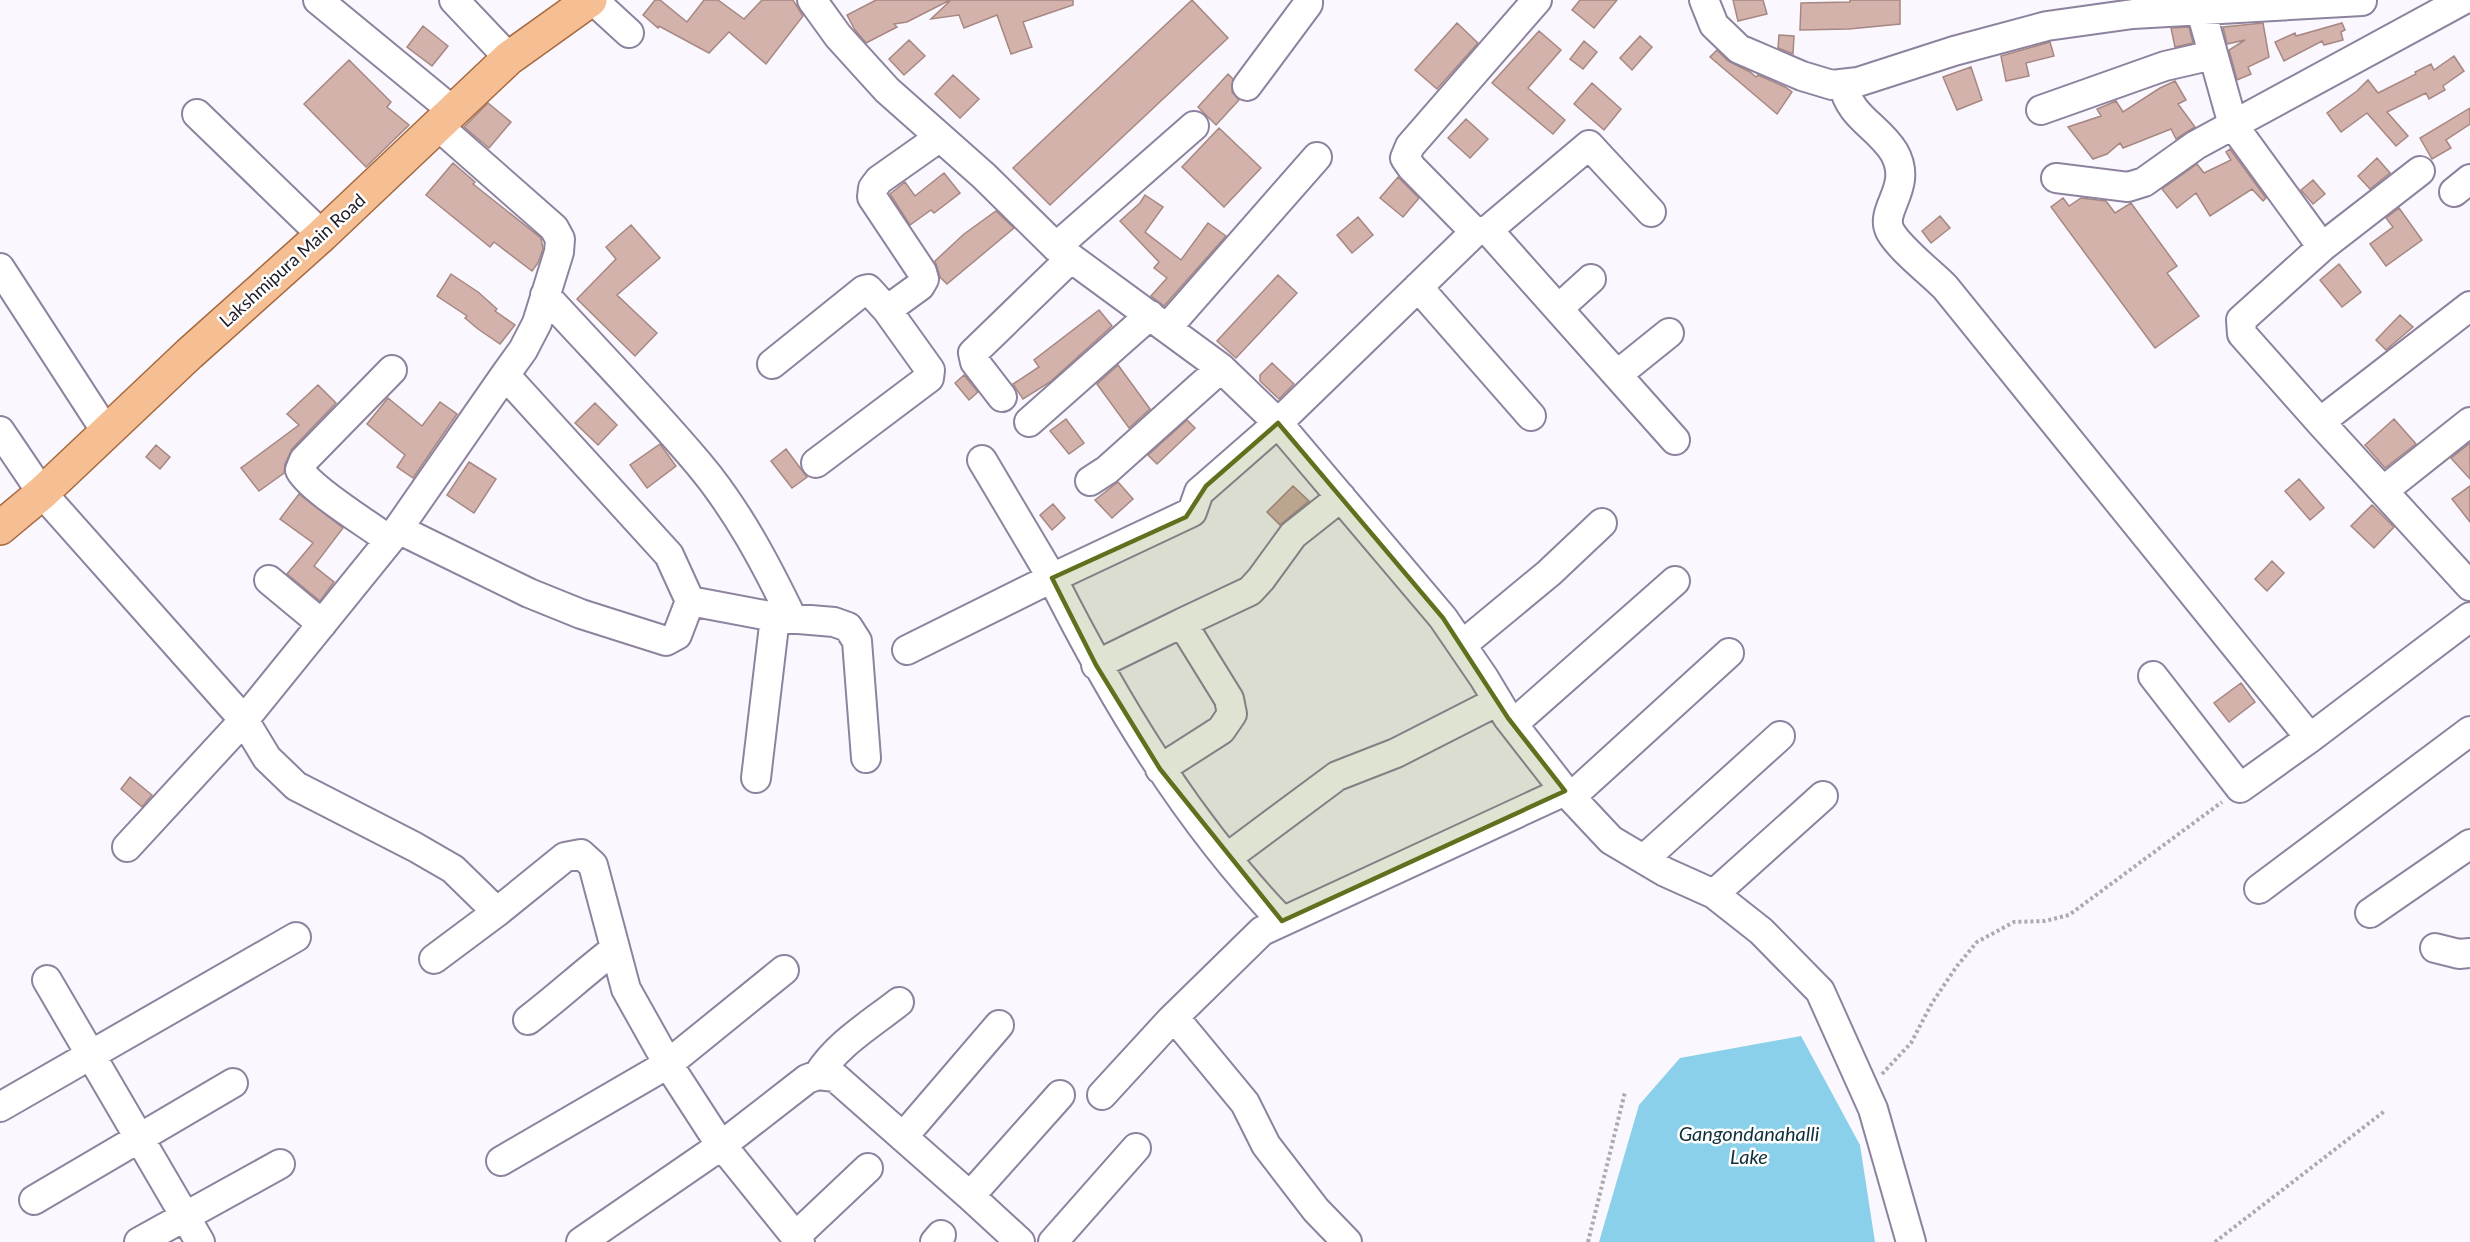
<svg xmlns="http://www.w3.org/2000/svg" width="2470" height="1242" font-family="Lato,sans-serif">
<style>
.water{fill:#8ad0ea}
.building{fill:#d3b2ac;stroke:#a78781;stroke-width:1.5}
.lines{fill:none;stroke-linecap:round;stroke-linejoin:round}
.minor-casing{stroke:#8d839e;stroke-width:32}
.major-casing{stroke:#a6693e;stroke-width:36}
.path{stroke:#acaab1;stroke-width:4;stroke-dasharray:3 3;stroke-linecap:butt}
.minor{stroke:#fff;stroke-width:28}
.major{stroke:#f5be93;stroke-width:33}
.marked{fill:#60711e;fill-opacity:0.2;stroke:#60711e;stroke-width:4.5;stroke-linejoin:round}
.labels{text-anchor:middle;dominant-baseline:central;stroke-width:5;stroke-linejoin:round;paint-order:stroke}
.street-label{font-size:18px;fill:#1f1b26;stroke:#fff}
.water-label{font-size:20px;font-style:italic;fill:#0e303b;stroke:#fff}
</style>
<rect width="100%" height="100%" fill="#faf8fe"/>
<path class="water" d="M1801 1036 1860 1145 1875 1242H1599L1639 1105 1680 1058Z"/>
<path class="building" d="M655 0H660L687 22 704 0H718L744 19 762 0H793L803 16 766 64 729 32 709 53 659 26 658 28 643 15Z
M876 0H950L907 22 894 24 897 27 866 43 855 30 847 15Z
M951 0H1073V5L1023 22 1032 47 1011 54 997 15 964 28 959 15 931 19Z
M1192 0 1228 38 1050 205 1013 168Z
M1580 0H1617L1594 28 1572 10Z
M1733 0H1763L1767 14 1738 21Z
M1850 0H1900V24L1849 29 1800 30 1801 3 1850 2Z
M1457 23 1478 43 1437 89 1415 70Z
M2263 23 2269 57 2248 67 2251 74 2237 80 2229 50 2245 40 2227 44 2223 27Z
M2342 23 2345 30 2341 32 2343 40 2324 45 2322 41 2284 61 2275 42 2295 33 2296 36Z
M423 26 448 46 432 66 407 47Z
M2189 27 2193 43 2175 47 2171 28Z
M1539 31 1561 50 1528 88 1565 120 1553 134 1492 83Z
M1779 35 1794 36 1793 54 1778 48Z
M1640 36 1652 47 1632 70 1620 58Z
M909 40 925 56 904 75 889 59Z
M1584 41 1597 52 1583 69 1570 59Z
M2050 42 2054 56 2026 63 2029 76 2006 81 2001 56Z
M1717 50 1728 61 1750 72 1756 77 1758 75 1785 87 1792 92 1777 114 1710 57Z
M2454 56 2464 71 2443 86 2445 90 2429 99 2426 93 2387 112 2408 136 2396 146 2367 113 2341 132 2327 113 2357 91 2368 80 2378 93 2416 74 2415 72 2431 64 2434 70Z
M349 60 391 102 387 107 409 125 366 167 304 104Z
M1971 67 1982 100 1957 110 1943 77Z
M1228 74 1233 79 1232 92 1239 100 1216 125 1198 107Z
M953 75 979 99 960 118 935 94Z
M2175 81 2186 100 2178 104 2195 127 2176 139 2171 129 2123 148 2120 143 2107 154 2093 159 2068 127 2101 116 2097 109 2116 101 2123 112 2160 88Z
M1592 83 1621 109 1604 130 1574 104Z
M488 103 511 122 489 148 464 127Z
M2470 108V124L2446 140 2451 148 2432 159 2420 138Z
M1466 119 1488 139 1470 158 1448 138Z
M1219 128 1261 168 1224 207 1182 167Z
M2230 149 2266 198 2263 201 2252 189 2210 216 2196 193 2177 208 2162 189 2197 164 2204 173 2231 160 2226 152Z
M2377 158 2390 173 2370 189 2358 176Z
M453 163 475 182 473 184 541 238 543 249 538 263 532 271 494 242 490 247 426 195Z
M944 173 960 193 934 213 931 210 910 225 890 194 905 182 915 196Z
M1398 177 1419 198 1403 217 1380 198Z
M2313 180 2325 194 2313 204 2301 190Z
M1145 195 1163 207 1145 232 1181 260 1208 223 1226 236 1164 306 1151 296 1167 278 1154 268 1159 262 1120 221 1140 203Z
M2063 198 2069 206 2081 198 2106 201 2115 213 2131 203 2177 266 2167 273 2199 316 2155 348 2051 207Z
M2399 208 2422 240 2386 266 2370 244 2393 227 2386 218Z
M996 211 1014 228 947 284 940 277 935 261 964 234Z
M1940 216 1950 228 1931 243 1922 231Z
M1358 217 1373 235 1352 253 1337 235Z
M631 225 660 258 617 295 657 333 635 356 577 299 616 259 606 247Z
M2339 264 2361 292 2342 307 2320 280Z
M451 274 478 292 497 309 495 311 515 325 500 344 478 329 465 318 467 316 437 296Z
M1278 275 1297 293 1236 358 1217 341Z
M1099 310 1112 326 1050 382 1023 399 1013 384 1039 367 1034 360Z
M2400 315 2413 327 2386 350 2376 340Z
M1272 363 1294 384 1279 399 1260 381V375Z
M1118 365 1150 409 1129 428 1097 384Z
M964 375 978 392 969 400 955 383Z
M318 385 336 403 292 449 285 464 284 473 259 491 241 468 299 425 287 414Z
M388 398 422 426 440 402 457 414 413 478 397 467 405 455 367 424Z
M595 403 617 425 598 445 575 423Z
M1066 419 1084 443 1069 454 1050 431Z
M2394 419 2416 444 2385 468 2365 445Z
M1187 420 1195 428 1157 464 1148 455Z
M2470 443V479L2451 458Z
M660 444 676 466 647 488 630 465Z
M156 445 170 457 160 469 146 457Z
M786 449 807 477 792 488 771 461Z
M469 462 496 479 474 513 447 495Z
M2299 479 2324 508 2310 520 2285 491Z
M1118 482 1133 499 1112 518 1095 500Z
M1293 486 1309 501 1280 525 1267 512Z
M2470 486V522L2452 499Z
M299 494 343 528 314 566 334 582 320 601 287 574 313 543 280 519Z
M1053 504 1065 518 1052 530 1040 515Z
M2372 505 2394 527 2374 548 2351 526Z
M2272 561 2284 573 2267 591 2255 579Z
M2241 683 2255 702 2229 722 2214 703Z
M130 777 152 795 142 807 121 789Z"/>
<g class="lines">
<defs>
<path id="minor" d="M318 0 453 111
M454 0 509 58
M593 0 629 33
M812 0 838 36 887 90 984 176 1056 247 1221 368 1278 423 1443 618 1484 678 1508 718 1565 791 1611 840 1665 872 1714 894 1761 931 1820 991 1873 1109 1911 1242
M1704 0 1714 25 1739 49 1802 76 1832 85 1858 82 1954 51 2047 26 2133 14 2362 1
M2198 0 2233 125 2322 247 2420 171
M1843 84C1850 118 1877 125 1894 152 1914 187 1879 209 1890 231 1899 248 1930 272 1945 287L2310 738 2470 617
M1247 86 1308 4V0
M2041 110 2165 66 2213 55
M197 114 322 235
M2056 178 2128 187 2144 182 2196 145 2463 0
M2454 192 2470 179
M1488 230 1589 145 1651 212
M1475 232 1488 230 1675 440
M1056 247 1194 126
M0 268 107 433
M1418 287 1531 416
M545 295C596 351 649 405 698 463 737 509 766 564 792 618
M2470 306 2320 422 2470 586
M1559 308 1591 279
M887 310 920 286 924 279 922 272 872 197 873 188 879 180 940 137
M1167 328 1317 157
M772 364 864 290 868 289 887 310 930 370 929 378 816 463
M1618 374 1669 333
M1002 397 975 362 973 353 1071 258
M1029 422 1150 315
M2320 422 2242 334 2241 320 2322 247
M0 431 42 493 244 720 267 758 296 786 415 847 453 869 497 912 565 857 581 854 593 865 626 989 668 1064 716 1138 800 1242
M982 460 1052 578 1192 512 1199 492 1206 486 1278 423 1475 232 1412 168 1405 158 1410 146 1537 0
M1090 481 1107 470 1221 368
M2383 491 2470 422
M398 529 529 593 581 614 666 641 677 635 690 601 669 555 505 375
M389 540C368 524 311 490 300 470L304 460 392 370
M269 580 322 624
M690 601 775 617 834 622 848 627 857 641 866 758
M1182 623 1250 591 1261 579 1293 535 1341 497
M1462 645 1549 573 1602 523
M907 650 1052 578C1114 701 1186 821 1282 921
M1096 665 1182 623 1229 699 1232 714 1221 730 1160 769
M2153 676 2240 788 2310 738
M1513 724 1675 581
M756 778 775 617
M1571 797 1729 653
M127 847 244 720 393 536 505 375 523 350 537 323 559 252 560 239 554 228 437 125
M1228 857 1337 776 1396 753 1498 701
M1644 859 1780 736
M2259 889 2470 731
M1714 894 1823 796
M2370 913 2470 844
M2435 948 2459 954 2470 953
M434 959 497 912
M47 980 200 1242
M1174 1017 1245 1103 1266 1145 1316 1210 1347 1242
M528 1020C558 997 585 972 615 949
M818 1075C836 1045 871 1024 899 1002
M1102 1095 1170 1021 1262 931 1565 791
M0 1107 296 937
M903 1137 999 1025
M501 1161 668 1064 784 970
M970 1196 1020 1242
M34 1200 233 1083
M796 1236 868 1168
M139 1242 280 1164
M581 1242 722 1145 807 1079 818 1075 835 1077 970 1196 1060 1095
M935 1242 941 1235
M1053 1242 1136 1148"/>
<path id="major" d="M0 528 42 493 189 354 322 235 509 58 590 0"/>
</defs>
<use href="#minor" class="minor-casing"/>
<use href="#major" class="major-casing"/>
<path class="path" d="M1882 1074 1911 1043 1932 1003 1957 966 1977 942 2014 922 2045 921 2069 915 2222 802
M1588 1242 1625 1092
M2215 1242 2386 1110"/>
<use href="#minor" class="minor"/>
<use href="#major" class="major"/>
</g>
<path class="marked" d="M1278 423 1443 618 1508 718 1565 791 1282 921 1160 769 1096 665 1052 578 1186 517 1206 486Z"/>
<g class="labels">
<g class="street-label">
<text transform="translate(292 260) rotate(-42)">Lakshmipura Main Road</text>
</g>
<g class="water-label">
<text x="1749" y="1133">Gangondanahalli<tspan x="1749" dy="23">Lake</tspan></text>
</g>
</g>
</svg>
